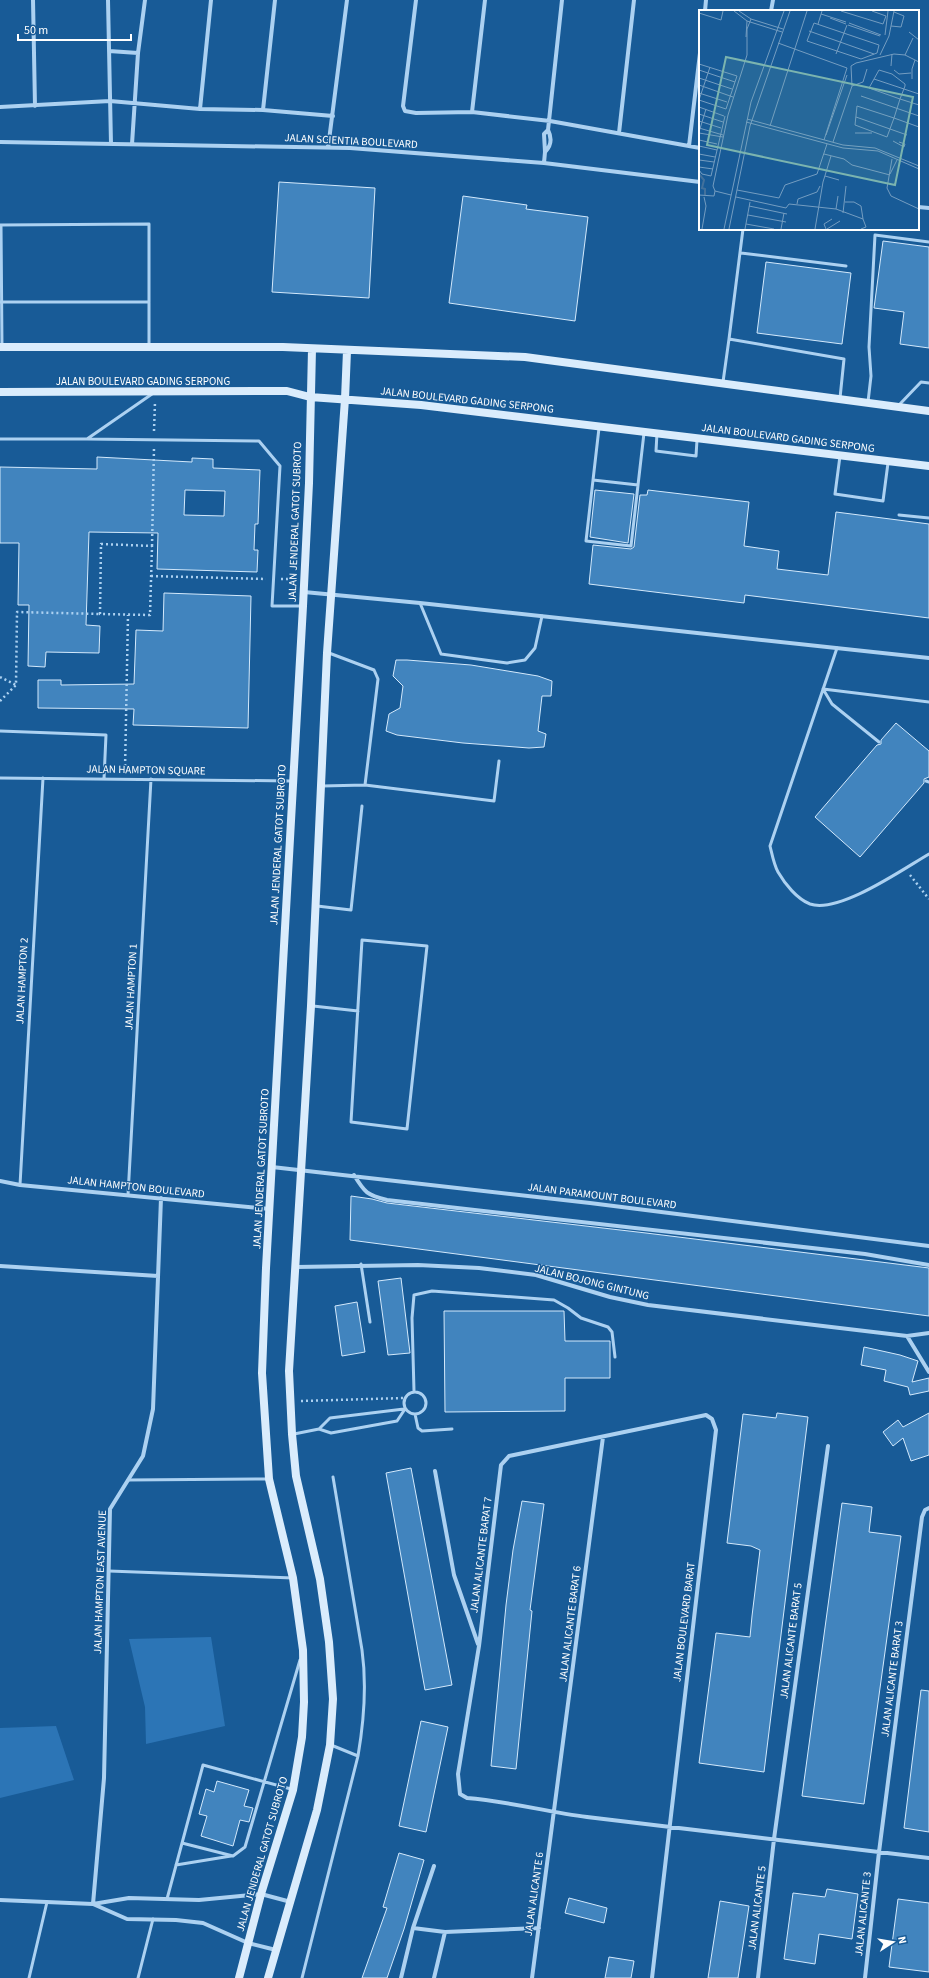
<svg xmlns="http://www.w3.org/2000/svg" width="929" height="1978" font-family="'Source Sans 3',sans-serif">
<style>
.green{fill:#2c75b6}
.building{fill:#4184be;stroke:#d3e9fc;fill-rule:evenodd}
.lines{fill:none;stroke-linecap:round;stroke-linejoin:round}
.path{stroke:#acd1f1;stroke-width:2.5;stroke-dasharray:2 3;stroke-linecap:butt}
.lane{stroke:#acd1f1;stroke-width:3}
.street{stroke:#acd1f1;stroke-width:4}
.secondary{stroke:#daecfc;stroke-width:8}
.labels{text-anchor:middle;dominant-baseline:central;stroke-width:3;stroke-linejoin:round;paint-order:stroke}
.street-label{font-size:11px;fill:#fff;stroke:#185b97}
.inset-river{fill:none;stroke:#42719c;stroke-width:2}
.inset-road{fill:none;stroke:#749dc1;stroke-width:1}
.view{fill:#7bb4af;fill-opacity:0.15;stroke:#7bb4af;stroke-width:2}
.inset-edge{fill:none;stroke:#fff;stroke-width:2}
</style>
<rect width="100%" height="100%" fill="#185b97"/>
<path class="green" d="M211 1637 225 1726 146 1744 145 1707 129 1639Z
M56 1726 74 1780 0 1798V1728Z"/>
<path class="building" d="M279 182 375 188 369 298 272 292Z
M463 196 527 205 526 209 588 217 575 321 449 303Z
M883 241 929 247V348L900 344 904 312 874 308Z
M766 262 851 273 842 344 757 333Z
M97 457 192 462V458L213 459V468L260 470 258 524H255L254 550H258L257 572 157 569 158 533 89 532 86 625 100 626 99 653 46 652 45 667 28 666 29 605H18L19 543H0V467L97 469ZM185 490 225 491 224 516 184 515Z
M595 490 634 494 628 543 590 537Z
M648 490 749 502 744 546 779 551 777 569 828 575 836 512 929 524V618L745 595 744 603 589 584 593 545 631 549 634 547 640 495H647Z
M164 593 251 596 248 728 133 725 134 709 38 708V680H61V685L134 684 136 630 163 631Z
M396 660H407L471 665 538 676 552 681 551 696H542L538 731 546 734 544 747 529 748 463 743 397 735 386 731 389 714 400 708 403 686 393 676Z
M896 723 929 751V777L924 779V783L860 857 815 817 877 745 881 744V740Z
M351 1196 372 1199 387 1203 646 1233 929 1268V1316L350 1240Z
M401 1278 410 1353 388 1355 378 1281Z
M357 1302 365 1352 342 1356 335 1306Z
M444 1311H564L565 1341H610V1378H565V1411L445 1412Z
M864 1347 900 1355 918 1361 912 1382 929 1378V1391L910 1395 908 1387 884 1381 886 1370 861 1365Z
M777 1413 808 1417 764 1772 699 1763 716 1633 750 1637 752 1616 760 1550 751 1546 727 1543 743 1414 776 1418Z
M929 1413V1455L911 1461 903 1438 893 1446 883 1432 898 1420 903 1427Z
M411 1468 452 1685 425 1690 386 1473Z
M522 1501 544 1504 530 1610 532 1611 516 1769 491 1766 506 1605 513 1550Z
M842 1503 872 1507 869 1532 901 1536 864 1804 802 1796Z
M921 1690 929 1691V1832L904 1828Z
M421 1721 448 1727 426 1832 399 1826Z
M217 1781 249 1790 244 1806 253 1808 249 1822 240 1820 233 1846 201 1836 207 1816 199 1814 206 1789 214 1792Z
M399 1853 424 1860 404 1929 387 1978H362L387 1908 383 1907Z
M827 1889 858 1894 852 1939 819 1934 815 1964 784 1959 793 1893 825 1897Z
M569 1898 607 1908 604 1923 565 1913Z
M898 1899 929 1903V1972L889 1967Z
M720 1901 749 1906 738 1978H708Z
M609 1957 634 1961 631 1978H605Z"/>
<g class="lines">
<path class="path" d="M154 431 155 402
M101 544 152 546 150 615 100 614Z
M152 546 154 448
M151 576 266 579
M281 579H294
M0 677 16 685
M0 701 16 685 17 612 100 614
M125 771 128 615
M910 875 929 899
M301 1401 404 1398"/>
<path class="lane" d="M0 225 149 224V346
M1 225 2 347
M741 253 846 266
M0 302H149
M729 339 743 229
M723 382 729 339 844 359 840 398
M868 402 871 376 869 347 875 235 929 242
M899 405 921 382 929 383
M599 428 586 541 631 546 644 433
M657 433 656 451 696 456 697 440
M0 439H87L152 394
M87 439 259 441 280 466 272 606H301
M840 456 835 494 883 501 888 463
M593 480 638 485
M899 515 929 518
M420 603 441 654 507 663 525 660 535 648 542 616
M837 648 770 846C772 854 774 865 778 872 785 884 797 899 810 904 839 914 903 869 929 854
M329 653 374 670 378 679 365 785
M823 689 929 702
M823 689 832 704 879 742
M0 731 106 735 104 779
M0 778 292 781
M926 781 929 782
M322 786 365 785 494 801 499 761
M317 906 351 910 362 806
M362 940 427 946 407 1129 351 1122Z
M313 1006 358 1011
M20 1185 43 778
M128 1195 151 779
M361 1264 370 1322
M414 1391 412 1318 414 1295 432 1291 554 1300 568 1308 581 1318 608 1327 612 1332 615 1357
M404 1403a11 11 0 1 1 22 0a11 11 0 1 1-22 0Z
M415 1414 418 1428 422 1431 452 1429
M319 1429 330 1418 404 1409
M294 1434 319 1429 331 1433 397 1421 405 1409
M128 1480 268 1479
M109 1571 293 1578
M331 1745 358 1756
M182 1843 233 1856 245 1847 300 1660
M176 1865 231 1856
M167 1899 203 1765 291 1789
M29 1978 47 1902
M138 1978 153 1919
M302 1978 358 1756C364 1721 367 1686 362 1650L333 1477"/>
<path class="street" d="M33 0 35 106
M108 0 111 144
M416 0 403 106 405 111 416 113 472 112 550 121 700 148
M705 11 706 0
M771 11 773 0
M109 51 138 53
M0 107 110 101 200 109 263 110 333 116
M200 109 211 0
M263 110 275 0
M472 112 485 0
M619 133 634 0
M0 142 350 148 544 163 700 182
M132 144 138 53 145 0
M689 146 700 53
M328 148 347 0
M545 152C552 145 552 138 548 130L562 0
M544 163 545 152 544 134 548 130
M918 207 929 208
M304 592 420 603 929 658
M272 1167 590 1203 929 1246
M354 1175C365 1193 367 1195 387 1200L865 1254 929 1265
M0 1181 20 1185 270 1209
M0 1266 158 1276
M296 1267 418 1265 479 1268 536 1275 610 1297 648 1305 907 1336
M929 1333 907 1336 929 1372
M435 1471 454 1575 478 1644
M0 1900 93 1904 129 1898 199 1900 261 1894 291 1902
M93 1904 104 1778 110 1509 143 1456 153 1409 161 1198
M93 1904 127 1919 176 1920 203 1923 248 1943 276 1950
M413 1928 445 1932 539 1928
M401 1978 413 1928 434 1866
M434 1978 445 1932
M532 1978 603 1437
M652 1978 716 1430 712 1419 706 1415 509 1456 501 1465 479 1646 458 1774 460 1794 467 1798C507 1801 547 1812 587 1817 701 1831 815 1844 929 1858
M758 1978 774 1839 828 1446
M865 1978 879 1852 922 1517 925 1510 929 1508"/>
<path class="secondary" d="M0 347H283L525 357 929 411
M0 392 287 391 310 397 421 405 929 466
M239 1978 261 1894 293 1790 302 1737 304 1702 303 1650 293 1578 269 1479 262 1373 266 1268 303 606 309 483 312 349
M268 1978 317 1810 330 1745 333 1699 329 1642 320 1579 296 1476 292 1434 289 1371 311 1006 327 653 345 399 347 351"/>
</g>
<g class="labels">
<g class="street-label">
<text transform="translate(351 141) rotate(3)">JALAN SCIENTIA BOULEVARD</text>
<text x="143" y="381">JALAN BOULEVARD GADING SERPONG</text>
<text transform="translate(467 400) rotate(6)">JALAN BOULEVARD GADING SERPONG</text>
<text transform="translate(788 438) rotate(7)">JALAN BOULEVARD GADING SERPONG</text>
<text transform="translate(295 522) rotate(-88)">JALAN JENDERAL GATOT SUBROTO</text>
<text transform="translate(146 770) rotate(1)">JALAN HAMPTON SQUARE</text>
<text transform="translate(278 845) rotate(-87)">JALAN JENDERAL GATOT SUBROTO</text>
<text transform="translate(22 981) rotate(-87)">JALAN HAMPTON 2</text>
<text transform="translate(131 987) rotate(-87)">JALAN HAMPTON 1</text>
<text transform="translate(261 1169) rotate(-87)">JALAN JENDERAL GATOT SUBROTO</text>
<text transform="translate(136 1187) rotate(6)">JALAN HAMPTON BOULEVARD</text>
<text transform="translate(602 1196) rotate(7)">JALAN PARAMOUNT BOULEVARD</text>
<text transform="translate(592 1282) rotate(14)">JALAN BOJONG GINTUNG</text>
<text transform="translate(481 1555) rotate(-83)">JALAN ALICANTE BARAT 7</text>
<text transform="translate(100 1582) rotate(-88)">JALAN HAMPTON EAST AVENUE</text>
<text transform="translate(684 1622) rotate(-83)">JALAN BOULEVARD BARAT</text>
<text transform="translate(570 1624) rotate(-83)">JALAN ALICANTE BARAT 6</text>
<text transform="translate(791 1641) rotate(-83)">JALAN ALICANTE BARAT 5</text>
<text transform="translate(892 1679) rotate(-83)">JALAN ALICANTE BARAT 3</text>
<text transform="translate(262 1854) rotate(-74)">JALAN JENDERAL GATOT SUBROTO</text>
<text transform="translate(534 1894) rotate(-82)">JALAN ALICANTE 6</text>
<text transform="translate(757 1908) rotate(-83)">JALAN ALICANTE 5</text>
<text transform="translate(863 1914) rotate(-84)">JALAN ALICANTE 3</text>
</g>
</g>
<g transform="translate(699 10)">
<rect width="220" height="220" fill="#185b97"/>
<path class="inset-river" d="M0 164 5 170 3 178 6 179V185"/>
<path class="inset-road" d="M35 1 48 11 83 22M40 1 52 9 84 19M142 1 184 14 187 6 173 1M0 3 22 10 24 1M122 4 147 12M131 8 147 14M115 13 180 35 178 43 162 49 108 31ZM150 13 182 25M119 14 123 1M149 15 181 26M192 16 202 17 205 6 195 2M110 21 175 44M210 22 220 30M186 25 189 1M47 27 48 11M79 33 148 58 125 130M137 44 148 15M181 45 190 26 195 1M206 45 214 28M0 54 38 66 27 99 0 90M192 56 193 44M168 59 164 72 153 76 152 56 157 53 195 44 206 45 220 52M0 60 36 72M195 60 200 64 212 63M0 68 33 79M175 69 220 84M213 69V59L216 50M0 75 34 87M0 83 28 92M162 86 220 106M0 90 11 57M220 95 201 89 170 78 180 60 193 64 206 74V76L201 89 195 108 188 127 156 115 158 96 195 108 220 117M0 97 25 106M0 104 24 112M157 107 208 125M48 109 144 135 176 138 220 156M0 111 22 118M47 112 144 138 179 141 220 159M71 116 108 1M0 118 24 125M0 122 7 99M0 123 24 127M156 123H173M127 125 148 65M0 130 18 134M194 131 205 137 206 134 200 132M134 132 153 76M0 136 18 140M0 144 16 147M125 144 145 149 153 155 191 165M193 149 188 178 192 186 220 199M0 150 15 152M0 157 14 159M0 160 3 164 12 166M191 164 198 150M12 166 26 106M126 166 140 170M38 180 80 188 86 175 118 164 128 134M0 185 15 186 16 181M32 185 16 181 14 176 29 105 48 45V19L52 9M37 187 87 198 90 194 137 199 164 209 167 217 162 219M146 192H155L162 196 164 209M98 194 99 189 118 182 121 176M50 196 88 204M137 199 139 186M144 203 147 176M49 205 87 212M47 214 75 219M3 219 7 196 5 187M25 219 52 92 85 1M30 219 51 116 91 1M46 219 51 192M82 219 85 203M116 219 124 172 132 146M127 219 125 214 133 209M128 219 141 211"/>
<path class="view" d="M27 47 214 87 196 175 8 135Z"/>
<rect width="220" height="220" class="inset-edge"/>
</g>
<g transform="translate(893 1942) rotate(78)" stroke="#185b97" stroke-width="3" paint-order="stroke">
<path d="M0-3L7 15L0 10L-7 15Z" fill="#ffffff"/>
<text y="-6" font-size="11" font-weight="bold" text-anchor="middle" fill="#ffffff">N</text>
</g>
<path d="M18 34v6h113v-6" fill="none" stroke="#ffffff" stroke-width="2"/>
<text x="24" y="34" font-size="12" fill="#ffffff" stroke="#185b97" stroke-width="3" paint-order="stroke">50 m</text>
</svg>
